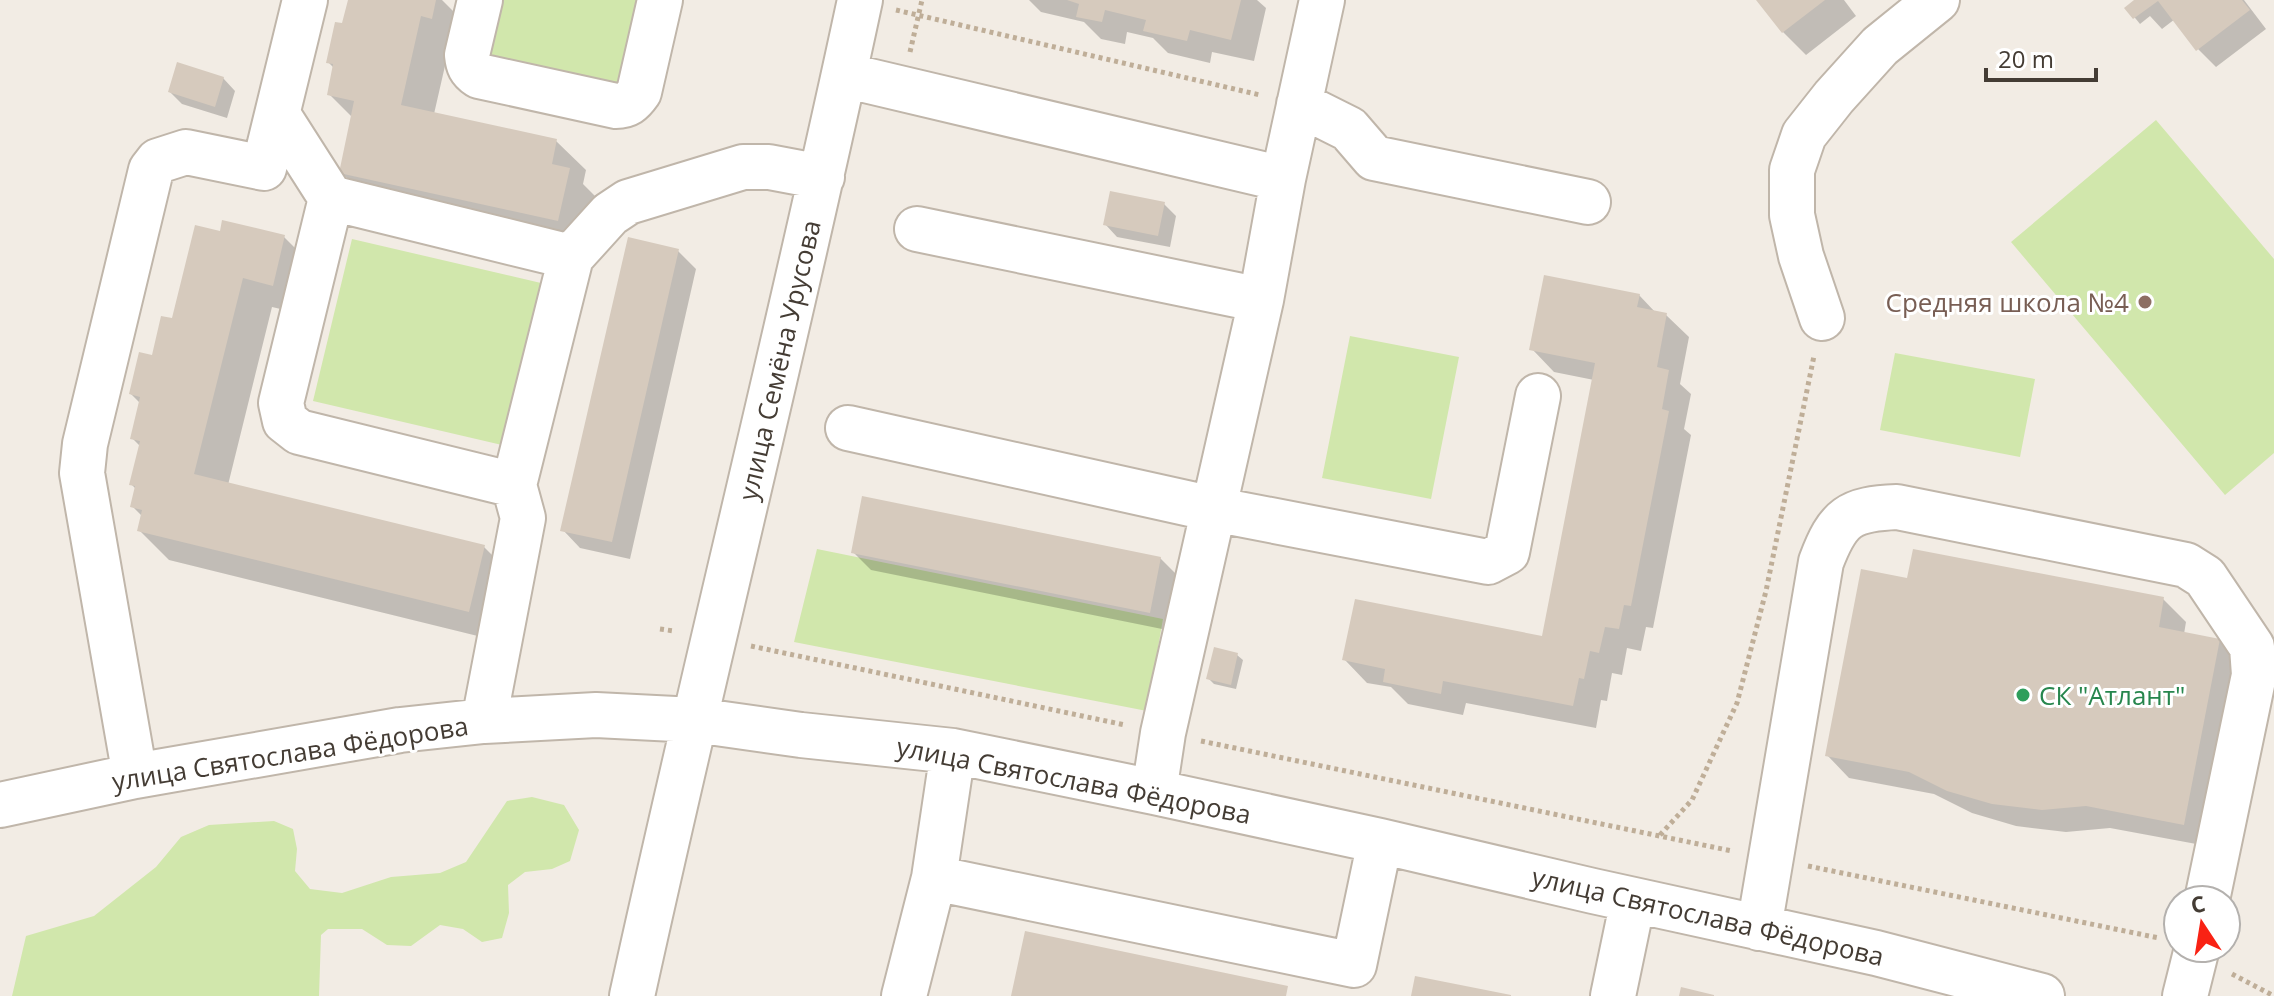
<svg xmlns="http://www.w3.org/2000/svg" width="2274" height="996" font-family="'Open Sans',sans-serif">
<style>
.green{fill:#d1e7ac}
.shadow{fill:#0003}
.building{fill:#d6cabd}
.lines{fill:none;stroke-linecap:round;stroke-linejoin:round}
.minor-casing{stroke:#c0b6aa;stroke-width:48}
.path{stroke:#bfae98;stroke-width:5;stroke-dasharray:4 4;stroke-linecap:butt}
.minor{stroke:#fff;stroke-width:44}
.education-dot{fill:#8d6e63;stroke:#fff;stroke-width:3}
.leisure-dot{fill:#2e9e5b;stroke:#fff;stroke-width:3}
.labels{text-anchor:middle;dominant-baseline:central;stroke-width:6;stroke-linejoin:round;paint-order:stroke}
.education-label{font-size:26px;fill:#785e54;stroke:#fff;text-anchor:end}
.street-label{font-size:26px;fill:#443c34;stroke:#fff}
.leisure-label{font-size:26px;fill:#27864d;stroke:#fff;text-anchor:start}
</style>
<rect width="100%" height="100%" fill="#f2ece4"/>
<path class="green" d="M492 0H648L628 86 487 62Z
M2156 120 2274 259V453L2225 495 2011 242Z
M352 239 541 283 502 445 313 401Z
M1350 336 1459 357 1431 499 1322 478Z
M1895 353 2035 379 2020 457 1880 430Z
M817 549 1163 619 1147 711 794 642Z
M532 797 564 805 579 830 570 861 552 869 525 872 508 885 509 913 502 938 482 942 463 929 440 925 411 946 387 945 362 929H328L321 935 319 996H12L26 936 94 916 156 867 181 837 209 825 274 821 293 829 297 849 295 871 310 889 342 893 391 877 440 873 466 862 507 801Z"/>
<path class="shadow" d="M350 0H442L466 24 450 44 434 114 556 141 586 170 583 184 598 199 587 249 370 202 341 172 353 118 329 94 334 68 328 62 344 26Z
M1029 0H1257L1266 8 1254 61 1212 52 1210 63 1168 53 1153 38 1127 32 1125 44 1101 39 1084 22 1041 12Z
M1759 0H1844L1856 16 1806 55 1783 32Z
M2136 0H2244L2266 29 2216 67 2198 49 2175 19 2162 29 2150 16 2140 24 2127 8Z
M223 78 235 91 227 118 182 104 170 92Z
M1164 204 1176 216 1170 247 1117 237 1105 224Z
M221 233 284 237 314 267 302 314 272 307 228 485 484 547 514 577 498 641 169 560 139 530 143 517 132 506 136 489 131 484 141 447 132 438 140 403 131 394 153 358Z
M678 251 696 269 630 559 580 548 563 530Z
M1639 295 1656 313 1666 315 1689 337 1680 384 1691 394 1684 429 1691 435 1653 628 1646 627 1641 651 1627 648 1622 675 1612 673 1607 701 1601 700 1596 728 1466 703 1463 715 1408 704 1391 687 1367 683 1345 660 1544 639 1594 380 1554 372 1532 349Z
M853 552 1160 558 1178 576 1167 630 871 570Z
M1908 580 2163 599 2186 622 2184 634 2219 641 2242 663 2207 846 2110 828 2066 832 2016 826 1972 813 1934 794 1849 778 1827 755Z
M1237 655 1243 660 1236 689 1214 684 1209 679Z"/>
<path class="building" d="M348 0H436L432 19 421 16 401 105 557 139 552 164 570 168 558 221 339 173 354 101 327 95 333 64 326 63 335 22 342 23Z
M1067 0H1241L1231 40 1190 30 1187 41 1143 31 1146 20 1105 10 1102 22 1076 17 1079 4Z
M1756 0H1825L1782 33Z
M2134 0H2242L2250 10 2196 51 2158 1 2133 19 2124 8Z
M177 62 224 77 215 107 168 92Z
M1110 191 1165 202 1158 236 1103 225Z
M222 220 285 235 273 286 243 278 194 474 485 545 469 612 137 531 142 510 130 507 135 486 129 485 140 441 130 439 140 397 129 394 139 352 152 355 161 316 172 318 195 225 220 231Z
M628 237 679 249 612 542 560 531Z
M1544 275 1640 294 1637 307 1667 313 1657 367 1669 370 1662 409 1669 411 1631 606 1624 605 1619 629 1605 627 1599 653 1590 651 1584 679 1579 678 1573 706 1443 681 1441 694 1383 682 1385 669 1342 660 1355 599 1542 636 1595 363 1529 350Z
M862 496 1161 557 1150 613 851 553Z
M1913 549 2164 597 2159 627 2220 639 2184 825 2086 806 2042 810 1992 804 1947 791 1909 772 1825 756 1861 569 1907 578Z
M1214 647 1238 653 1231 685 1206 679Z
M1025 931 1288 986 1286 996H1011Z
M1415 976 1511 995V996H1411Z
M1681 987 1714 995V996H1679Z"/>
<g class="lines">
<defs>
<path id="minor" d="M480 0 467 55C468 65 470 70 479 76L616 106C627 106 632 102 639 92L660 0
M844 75 1283 179 1322 0
M1299 104 1349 129 1374 158 1588 202
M278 115 331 198 281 403 285 421 299 432 514 485 523 518 484 721
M331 198 571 257 514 485
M917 229 1261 300
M571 257 610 214 628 202 743 167H769L822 177
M1822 318 1801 256 1792 215V170L1804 135 1834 97 1880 46 1937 0
M848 428 1213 509 1488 562 1507 552 1538 396
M953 751 934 878 1354 965 1380 841
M135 776 82 473 85 444 151 170 158 161 186 152 264 168 305 0
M1154 792 1163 733 1261 300 1283 179
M0 805 135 776 400 730 484 721 596 715 695 720 801 735 953 751 1154 792 1380 841 1593 891 1876 953 2042 996
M1759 928 1821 562C1838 517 1849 509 1897 507L2186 565 2205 577 2252 647 2254 675 2207 900
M632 996C705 663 789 333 860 0
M904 996 934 878
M1613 996 1633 900
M2185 996 2197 948"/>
</defs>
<use href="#minor" class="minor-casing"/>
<path class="path" d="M896 10 1260 95
M910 52 922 0
M660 629 674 631
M751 646 1125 725
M1201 741 1732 851
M1660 835 1692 800 1737 703 1766 591 1814 356
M1808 866 2159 938
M2232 974 2274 996"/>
<use href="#minor" class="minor"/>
</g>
<circle class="education-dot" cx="2145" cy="302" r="8"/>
<circle class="leisure-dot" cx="2023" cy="695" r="8"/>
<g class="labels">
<g class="education-label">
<text x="2129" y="302">Средняя школа №4</text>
</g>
<g class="street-label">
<text transform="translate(779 360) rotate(-77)">улица Семёна Урусова</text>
<text transform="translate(290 753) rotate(-9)">улица Святослава Фёдорова</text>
<text transform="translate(1074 780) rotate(11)">улица Святослава Фёдорова</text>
<text transform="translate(1708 916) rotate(13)">улица Святослава Фёдорова</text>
</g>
<g class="leisure-label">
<text x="2039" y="695">СК "Атлант"</text>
</g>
</g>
<g transform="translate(2202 924) rotate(348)"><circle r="38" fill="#ffffff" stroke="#b4b1ae" stroke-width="2"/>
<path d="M0-6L14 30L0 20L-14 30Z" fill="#f92214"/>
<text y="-12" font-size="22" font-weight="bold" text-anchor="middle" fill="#443c34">С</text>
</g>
<path d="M1986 68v12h110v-12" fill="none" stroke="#443c34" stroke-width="4"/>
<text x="1998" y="68" font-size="24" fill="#443c34" stroke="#ffffff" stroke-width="6" paint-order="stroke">20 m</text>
</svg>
